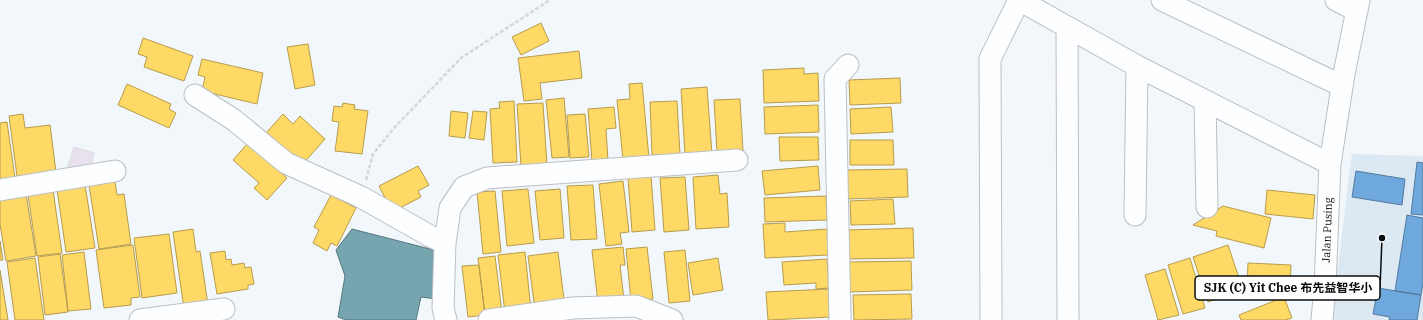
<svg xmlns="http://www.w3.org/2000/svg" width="1423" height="320" font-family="'IBM Plex Serif','Noto Sans SC',serif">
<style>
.built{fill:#dde9f2}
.homes{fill:#ffd966;stroke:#b69c4c}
.schools{fill:#6fa8dc;stroke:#517a9f}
.public{fill:#76a5af;stroke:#56777f}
.building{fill:#e9e2ee;stroke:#dbdcdf}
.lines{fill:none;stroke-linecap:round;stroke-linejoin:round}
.minor-casing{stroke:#bbbfc3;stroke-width:23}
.path{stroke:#d5d7d8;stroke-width:2.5;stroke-dasharray:4 2;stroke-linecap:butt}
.minor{stroke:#fdfeff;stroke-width:21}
.labels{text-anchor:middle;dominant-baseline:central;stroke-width:4;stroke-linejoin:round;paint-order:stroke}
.street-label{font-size:11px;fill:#0a0d10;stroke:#fff}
.leader{fill:none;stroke:#0a0d10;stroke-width:1.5}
.callout-dot{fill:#0a0d10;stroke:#fff;stroke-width:1.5}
.callout{fill:#fff;stroke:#0a0d10;stroke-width:1.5}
.callout-label{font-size:12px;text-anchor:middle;font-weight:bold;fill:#0a0d10}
</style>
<rect width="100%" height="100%" fill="#f2f7fc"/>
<path class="built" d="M1352 154 1423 156V320H1331Z"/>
<path class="homes" d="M541 23 549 41 521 55 512 37Z
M143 38 193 56 184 81 144 67 147 57 138 54Z
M308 44 315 85 295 89 287 47Z
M579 51 582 78 540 83 542 99 524 101 518 58Z
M202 59 263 73 257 104 202 91 205 77 198 75Z
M804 68V74L818 73 819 101 764 103 763 70Z
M900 78 901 103 850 105 849 80Z
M642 83 649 158 623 160 617 100 630 99 629 84Z
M127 84 171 104 169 109 176 113 169 128 118 105Z
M707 87 712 154 685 155 681 89Z
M564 98 569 157 552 158 546 100Z
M740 99 743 151 717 152 714 100Z
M514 101 517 162 493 163 490 109 500 108 499 102Z
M677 101 680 154 652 155 650 102Z
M343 103 355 105 354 109 368 111 362 154 335 151 339 122 332 121 334 106 342 107Z
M543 103 547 165 521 166 517 104Z
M818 105 819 132 765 134 764 107Z
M614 107 616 128 606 129 608 161 592 162 588 109Z
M891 107 893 132 851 134 850 109Z
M451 111 468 113 465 138 449 136Z
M473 111 487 112 484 140 469 138Z
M23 114 25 128 50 125 56 172 17 176 9 116Z
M283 114 293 124 300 116 325 139 301 166 266 133Z
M585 114 589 157 570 158 567 115Z
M7 122 15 178 0 180V123Z
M779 137H818L819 160 780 161Z
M850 140H893L894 165H850Z
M248 143 287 178 267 200 254 188 259 183 233 160Z
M418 166 429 185 418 191 421 197 392 212 379 186Z
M818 166 820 190 765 195 762 171Z
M907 169 908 197 848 199 847 170Z
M718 175 720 194 727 193 729 227 696 229 693 177Z
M651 176 655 230 632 232 628 178Z
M685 177 689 230 664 232 660 178Z
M115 181 117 195 124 194 131 244 99 249 89 185Z
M623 181 629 232 620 233 622 244 606 246 599 184Z
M85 185 95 248 66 252 57 189Z
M593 185 597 239 571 240 567 186Z
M528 189 534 243 507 246 502 191Z
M560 189 564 238 540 240 535 191Z
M53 190 62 253 37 256 28 194Z
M1267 190 1315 195 1313 219 1265 214Z
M495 191 501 252 483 254 477 192Z
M26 194 36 256 6 261 0 224V198Z
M331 195 356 208 337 246 331 243 327 251 313 243 319 230 314 227Z
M826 196 827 220 765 222 764 198Z
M893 199 895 224 851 225 850 201Z
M1223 206 1271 218 1264 248 1216 236 1217 231 1193 225Z
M785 223V232L827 229 828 255 765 258 763 224Z
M913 228 914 258 848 259 847 230Z
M193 229 196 252 200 251 208 305 184 309 173 232Z
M169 234 177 293 142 298 134 238Z
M0 241 3 260H0Z
M133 245 140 297 131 298V305L104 308 96 250Z
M1228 245 1243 290 1208 302 1193 257Z
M623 247 625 265H620L624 300 598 303 592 250Z
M647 247 653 299 631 301 626 249Z
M685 250 690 301 669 303 664 252Z
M225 251 226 260 231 259 232 265 244 263 245 268 251 267 254 284 248 285V289L217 294 210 253Z
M84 252 91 309 68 311 62 255Z
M525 252 531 310 505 313 498 255Z
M558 252 565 307 535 310 528 256Z
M60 254 68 312 45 315 38 257Z
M495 256 502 313 485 315 478 258Z
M35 258 44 320H15L7 262Z
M718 258 723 290 693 295 688 263Z
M1190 258 1205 308 1183 314 1168 265Z
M827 259 829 288 816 289V283L784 285 782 262Z
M911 261 912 290 849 292 848 262Z
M1248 263 1291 265 1290 290 1247 289Z
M479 265 485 315 468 317 462 266Z
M1165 269 1179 315 1158 320 1145 275Z
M0 270 8 320H0Z
M829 289 831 317 768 320 766 292Z
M911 294 912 319 854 320 853 295Z
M1284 297 1292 318 1286 320H1241L1239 315Z"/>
<path class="schools" d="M1417 162 1423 163V215L1411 214Z
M1356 171 1405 179 1402 205 1352 197Z
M1407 215 1423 218V284L1421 295 1395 291Z
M1378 288 1421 295 1417 320H1389L1390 317 1373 314Z"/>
<path class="public" d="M352 229 434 250 437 299 421 297 416 320H346L338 317 345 276 336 250Z"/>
<path class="building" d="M74 147 94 153 89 172 68 166Z"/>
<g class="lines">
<defs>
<path id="minor" d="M1019 0 1137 66 1330 164
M1162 0 1342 86
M1336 0 1357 11
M1067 27 1068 320
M195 95 234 120 286 163 361 197 430 236 445 243
M1205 101 1207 207
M0 190 115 171
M1135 215 1137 66
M140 320 224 309
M446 320 443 308 445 243 450 208 464 187 487 178 737 160
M489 320 573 308 636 306 672 320
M840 320 835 79 848 65
M991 320 990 59 1019 0
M1322 320 1325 286 1330 164 1344 74 1359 0"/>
</defs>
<use href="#minor" class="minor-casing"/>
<path class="path" d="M366 180 373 154 394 128 461 58 550 0"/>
<use href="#minor" class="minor"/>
</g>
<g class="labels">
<g class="street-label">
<text transform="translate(1327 230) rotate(-88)">Jalan Pusing</text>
</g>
</g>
<path class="leader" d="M1382 238L1380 288"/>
<circle class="callout-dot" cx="1382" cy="238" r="4"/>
<rect class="callout" x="1195" y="276" width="185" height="24" rx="4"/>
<g class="callout-label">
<text x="1288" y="292">SJK (C) Yit Chee 布先益智华小</text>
</g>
</svg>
